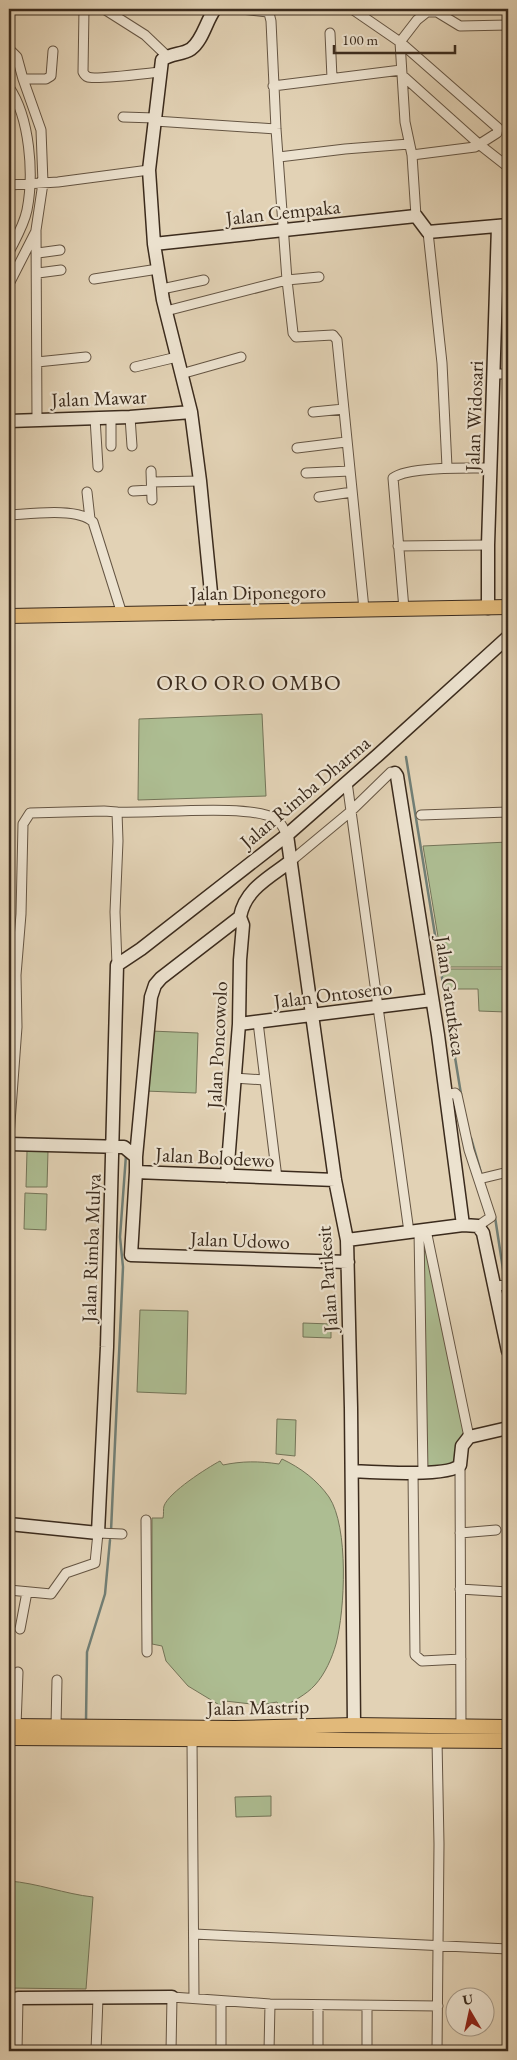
<svg xmlns="http://www.w3.org/2000/svg" width="517" height="2060" font-family="'EB Garamond',serif">
<style>
.green{fill:#adbd92;stroke:#747458}
.lines{fill:none;stroke-linecap:round;stroke-linejoin:round}
.stream{stroke:#717f76;stroke-width:2.5}
.street-casing{stroke:#655543;stroke-width:11}
.secondary-casing{stroke:#3b2b1d;stroke-width:15}
.primary-casing{stroke:#3b2b1d;stroke-width:16}
.street{stroke:#ece2cf;stroke-width:9}
.secondary{stroke:#ece2cf;stroke-width:12}
.primary{stroke:#e1b97a;stroke-width:14}
.labels{text-anchor:middle;dominant-baseline:central;stroke-width:4.5;stroke-linejoin:round;paint-order:stroke}
.street-label{font-size:20px;fill:#3b2b1d;stroke:#ece2cf}
.quarter-label{font-size:22px;letter-spacing:1px;fill:#3b2b1d;stroke:#ece2cf}
</style>
<rect width="100%" height="100%" fill="#e2d2b5"/>
<filter id="stains"><feTurbulence type="fractalNoise" baseFrequency=".004" numOctaves="4"/><feColorMatrix values="0 0 0 0 .2 0 0 0 0 .09 0 0 0 0 .02 0 0 0 .5 -.17"/></filter>
<radialGradient id="worn" r=".72"><stop offset=".6" stop-color="#630" stop-opacity="0"/><stop offset="1" stop-color="#630" stop-opacity=".3"/></radialGradient>
<path class="green" d="M262 714 266 796 138 800 139 719Z
M508 842V967H443L423 846Z
M440 969H506V1012L479 1011 478 989H444Z
M151 1031 198 1033 196 1093 145 1091Z
M27 1151H48L47 1187H26Z
M25 1193 47 1194 46 1230 24 1229Z
M428 1247 464 1434 454 1465 426 1469 422 1248Z
M140 1310 188 1311 186 1394 137 1392Z
M303 1323 331 1324V1338L303 1337Z
M277 1419 296 1420 295 1456 276 1454Z
M282 1459C301 1468 317 1480 329 1497 349 1527 345 1610 336 1644 332 1658 325 1674 315 1685 306 1695 292 1702 280 1708L277 1702 260 1705 225 1701 221 1706 188 1686 166 1661 162 1646 152 1644V1518H163C164 1514 163 1509 164 1506 169 1492 207 1468 220 1461L223 1465C242 1461 259 1461 279 1464Z
M271 1796V1816L236 1817 235 1797Z
M9 1881C37 1883 65 1894 93 1897L86 1989 9 1988Z"/>
<g class="lines">
<path class="stream" d="M406 757 461 1094
M471 1138 482 1176
M495 1217 508 1302
M111 1531 123 1267 120 1237 126 1155
M86 1721 87 1652 105 1594 110 1540"/>
<defs>
<path id="street" d="M84 9 83 72C84 74 85 76 88 77 94 80 149 73 160 72
M104 9 145 35 167 56
M242 9 268 12
M268 9 271 21 276 129 287 280 293 333 296 337 333 335 337 340 364 609
M352 9 400 42 498 128 497 133 475 147 412 155
M330 33 332 78
M400 42 405 122 412 155 416 216
M400 42 417 20 427 12H437L460 26 508 25
M10 50 17 57 23 79 41 130 43 183 36 230 37 420
M402 75 480 145 508 167
M23 79H46L51 76 53 51
M273 86 401 70
M9 87C30 118 34 174 27 210 24 225 16 238 9 252
M123 117 155 118
M155 121 276 129
M279 157 345 149 409 144
M9 185 58 182 149 170
M428 232 442 363 447 467
M38 253 60 250
M38 273 61 270
M94 279 158 269
M9 284 36 231
M162 289 204 280
M166 311 287 280 319 277
M37 362 86 357
M135 367 177 357
M181 374 241 357
M495 374H508
M313 412 344 409
M111 417V446
M130 417 132 446
M95 418 98 467
M297 448 346 442
M151 471 152 500
M306 473 350 471
M152 482 200 481
M133 491 151 490
M87 492 90 519
M319 497 352 492
M9 515C29 514 79 507 93 522L122 614
M398 546 488 545
M404 609 393 478C408 466 470 468 490 468
M347 782 409 1232
M117 812C153 814 249 803 276 819 282 823 284 830 287 835
M421 815 508 812
M291 861 350 812 391 772 395 773
M258 1022 265 1080
M234 1078 265 1080 277 1178
M446 1095 455 1093 457 1095 469 1150 491 1217 478 1226
M9 1136 17 1027 16 975 21 914 23 824 30 813 104 811 117 812 118 841 115 912 117 965
M479 1179 508 1172
M426 1230 469 1437
M419 1231 423 1472
M494 1286 508 1285
M460 1465 461 1726
M413 1472 415 1655 422 1661 461 1659
M146 1520 147 1652
M460 1533 496 1530
M460 1589 508 1592
M9 1590 51 1594 66 1573 95 1563 98 1533 122 1534
M20 1629 27 1592
M16 1726 18 1672
M56 1726 57 1680
M192 1740 194 1998
M194 1934 508 1949
M9 1998H18L17 2051
M367 2006V2051
M96 2051 98 1998
M171 2051 172 1997 270 2004 438 2006
M221 2051V2002
M269 2051 270 2004
M318 2051V2005
M437 2051 439 1844 437 1740"/>
<path id="secondary" d="M154 244 416 216 428 232 508 225
M9 421 130 417 191 412
M488 608V545L498 226
M213 613 200 481 191 412 163 300 154 244 149 170 162 60C171 53 182 55 191 49 203 40 206 21 215 9
M395 773 397 776 438 1035 463 1225
M287 835 335 1180 347 1240 351 1408 354 1725
M239 1024 432 1000
M9 1144 124 1147 136 1157V1172L335 1180
M136 1157 151 997 155 985 161 978 240 917C245 889 270 877 291 861
M136 1172 131 1255 348 1262
M227 1176 239 1024 240 960 243 925 240 917
M347 1240 463 1225 478 1226 483 1233 508 1351
M352 1471C371 1472 449 1477 460 1465L462 1446 469 1437 508 1428
M9 1524 98 1533 107 1347 117 965 141 949 287 835 378 755 508 637
M18 1998 172 1997"/>
<path id="primary" d="M9 616 508 607
M9 1726 235 1728 354 1725 508 1727
M9 1738 508 1741"/>
</defs>
<use href="#street" class="street-casing"/>
<use href="#secondary" class="secondary-casing"/>
<use href="#primary" class="primary-casing"/>
<use href="#street" class="street"/>
<use href="#secondary" class="secondary"/>
<use href="#primary" class="primary"/>
</g>
<g class="labels">
<g class="street-label">
<text transform="translate(283 212) rotate(-6)">Jalan Cempaka</text>
<text transform="translate(99 398) rotate(-2)">Jalan Mawar</text>
<text transform="translate(474 416) rotate(-88)">Jalan Widosari</text>
<text transform="translate(258 592) rotate(-1)">Jalan Diponegoro</text>
<text transform="translate(305 792) rotate(-40)">Jalan Rimba Dharma</text>
<text transform="translate(333 994) rotate(-7)">Jalan Ontoseno</text>
<text transform="translate(451 996) rotate(82)">Jalan Gatutkaca</text>
<text transform="translate(217 1045) rotate(-87)">Jalan Poncowolo</text>
<text transform="translate(215 1157) rotate(3)">Jalan Bolodewo</text>
<text transform="translate(240 1240) rotate(2)">Jalan Udowo</text>
<text transform="translate(91 1248) rotate(-88)">Jalan Rimba Mulya</text>
<text transform="translate(327 1279) rotate(-94)">Jalan Parikesit</text>
<text transform="translate(258 1707) rotate(-1)">Jalan Mastrip</text>
</g>
<g class="quarter-label">
<text x="249" y="682">ORO ORO OMBO</text>
</g>
</g>
<rect width="517" height="2060" fill="none" stroke="#e2d2b5" stroke-width="30"/>
<rect x="10" y="10" width="497" height="2040" fill="none" stroke="#3b2b1d" stroke-width="2.5"/>
<rect x="15" y="15" width="487" height="2030" fill="none" stroke="#3b2b1d"/>
<g transform="translate(470 2012) rotate(351)"><circle r="24" fill="#ece2cf" stroke="#a59988"/>
<path d="M0-4L9 19L0 12L-9 19Z" fill="#8f2418"/>
<text y="-8" font-size="14" font-weight="bold" text-anchor="middle" fill="#3b2b1d">U</text>
</g>
<path d="M334 45v8h121v-8" fill="none" stroke="#3b2b1d" stroke-width="2.5"/>
<text x="342" y="45" font-size="15" fill="#3b2b1d" stroke="#ece2cf" stroke-width="4" paint-order="stroke">100 m</text>
<rect width="100%" height="100%" filter="url(#stains)"/>
<rect width="100%" height="100%" fill="url(#worn)"/>
</svg>
